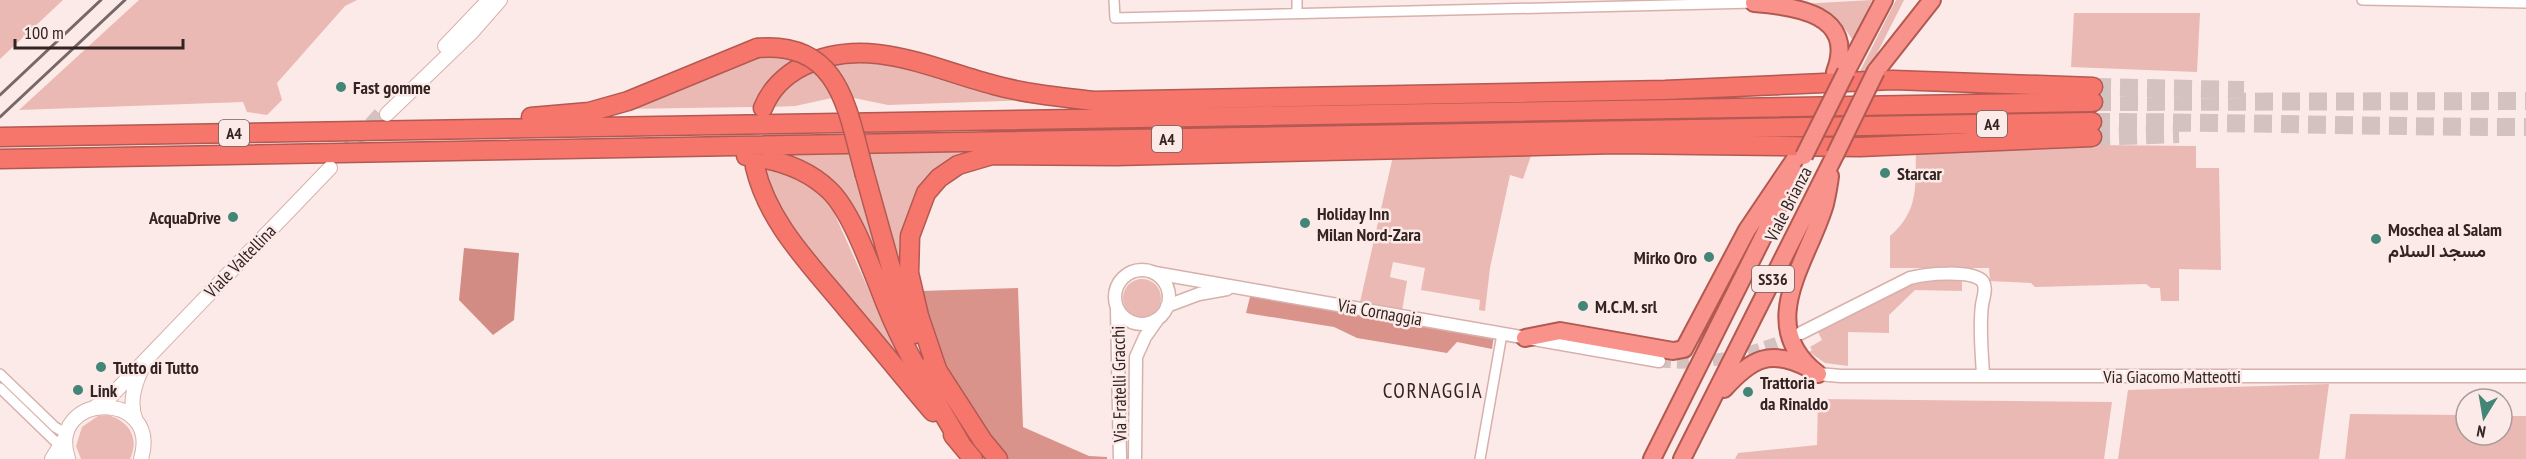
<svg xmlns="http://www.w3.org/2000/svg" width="2526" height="459" font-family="'PT Sans Narrow',Vazirmatn,sans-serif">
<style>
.green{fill:#eab9b3}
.forest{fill:#d9938b}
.water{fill:#d38c84}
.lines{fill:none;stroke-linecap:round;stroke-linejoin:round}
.tertiary-tunnel{stroke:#d3c2c0;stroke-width:12;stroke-dasharray:12 6;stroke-linecap:butt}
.secondary-tunnel{stroke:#d3c2c0;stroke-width:14;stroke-dasharray:14 7;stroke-linecap:butt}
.motorway-tunnel{stroke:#d3c2c0;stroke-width:18;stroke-dasharray:18 9;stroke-linecap:butt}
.minor-casing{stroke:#d8b0ab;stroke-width:12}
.tertiary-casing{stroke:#d8b0ab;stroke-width:15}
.secondary-casing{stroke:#d8b0ab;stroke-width:16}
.trunk-casing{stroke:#b25952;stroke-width:20}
.motorway-casing{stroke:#b25952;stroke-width:21}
.minor{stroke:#fff;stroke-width:9}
.tertiary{stroke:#fff;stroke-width:12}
.secondary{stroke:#fff;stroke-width:14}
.trunk{stroke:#f8928a;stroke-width:16}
.motorway{stroke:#f7766c;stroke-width:18}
.rail{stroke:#776865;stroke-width:3}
.trunk-bridge-casing{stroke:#b25952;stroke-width:20;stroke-linecap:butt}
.motorway-bridge-casing{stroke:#b25952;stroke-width:21;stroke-linecap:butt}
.trunk-bridge{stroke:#f8928a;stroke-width:16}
.motorway-bridge{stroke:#f7766c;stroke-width:18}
.poi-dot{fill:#438576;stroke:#fbeae7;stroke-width:2}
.labels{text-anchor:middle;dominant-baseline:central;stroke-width:5;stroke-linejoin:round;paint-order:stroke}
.shield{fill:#fbeae7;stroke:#6f5f5d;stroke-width:1.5}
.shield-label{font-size:16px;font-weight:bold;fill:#332422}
.poi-label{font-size:18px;font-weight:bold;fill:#332422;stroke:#fbeae7;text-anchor:start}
.street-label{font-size:18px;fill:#332422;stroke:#fbeae7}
.quarter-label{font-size:21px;letter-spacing:1.5px;fill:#332422;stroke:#fbeae7}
</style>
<rect width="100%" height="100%" fill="#fbeae7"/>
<path class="green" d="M0 0H63L0 59Z
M139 0H357L345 6 277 83 282 100 267 115 247 112 243 102 19 110Z
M1872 0 1853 41C1840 18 1825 11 1800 4Z
M1896 0H1904L1858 91 1851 89Z
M2074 13H2200L2197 72 2071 67Z
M756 54 801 59 762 91 753 107 620 109Z
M871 58 1032 100 888 105 849 97 832 98 795 106 772 107C795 65 829 65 871 58Z
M2092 145 2196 146V168H2219L2221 270 2179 269V301H2161L2160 288H2151L2146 284 2035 287 2031 283 1990 281 1989 268H1890V236C1920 210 1915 185 1916 149Z
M975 151 947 161 922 187 903 333 821 176 785 154Z
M1532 153 1523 179 1510 175 1490 268 1485 311 1479 310 1480 300 1421 290 1425 268 1393 262 1390 277 1407 281 1402 311 1360 302 1393 156Z
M762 165 798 177 816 189 831 206 875 304 924 394 779 212Z
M1123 298a19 19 0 1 1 38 0a19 19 0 1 1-38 0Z
M1928 280 1962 281V291L1915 290 1889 315V333L1848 332V366L1825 363 1809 352 1812 350 1810 347 1822 340 1818 332 1901 288Z
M2329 384 2319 459H2118L2128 390Z
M1818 399 2112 402 2104 459H1735L1738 453 1817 445Z
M2350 414 2466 415V435H2502V416H2526V459H2345Z
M108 415C129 421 140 438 130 459H81L76 446 82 427 98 416Z"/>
<path class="forest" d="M1018 288 1023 427 1089 456 1107 457V459H1006L938 372 920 291Z
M1251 293 1494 335 1492 349 1457 342 1447 353 1357 338 1334 327 1246 313Z"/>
<path class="water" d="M464 248 519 253 514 320 493 335 459 300Z"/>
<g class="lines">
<path class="tertiary-tunnel" d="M1659 361C1706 368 1755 352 1797 335"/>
<path class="secondary-tunnel" d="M342 155 380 114"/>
<path class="motorway-tunnel" d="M2093 87 2244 90
M2093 102 2526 101
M2092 122C2237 122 2381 127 2526 127
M2092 137 2179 134"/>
<defs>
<path id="minor" d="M1114 0 1115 18 1754 3
M1297 0V13
M2362 0 2526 3
M0 374 55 427 67 434
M0 388 63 449
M1480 459 1502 334"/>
<path id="tertiary" d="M1115 297a27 27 0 1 1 54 0a27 27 0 1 1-54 0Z
M1155 273 1659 361
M1167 306 1199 294 1227 289
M1117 309 1120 459
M1801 333 1910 278C1924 274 1973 269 1983 282 1987 289 1983 298 1982 305 1979 328 1982 353 1983 376
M1818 374 1841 376H2526
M1135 459 1136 357 1145 337 1157 320"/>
<path id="secondary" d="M445 46 489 0
M387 114 472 32 500 0
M95 407 110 397 330 168
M136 421C128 403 135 381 144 365
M52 459 65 438
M68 459C46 391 162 389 141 459"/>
<path id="trunk" d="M1754 3C1795 6 1857 14 1835 72
M1876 71 1932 0
M1846 72 1884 0
M1525 338 1560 331 1673 351 1684 349 1747 230 1797 156
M1818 374C1753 325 1809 260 1825 204 1827 195 1829 186 1830 176
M1724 389C1751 359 1770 348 1808 368
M1652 459 1795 173
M1682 459 1835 155"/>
<path id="motorway" d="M763 108C770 90 785 75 803 66 866 34 932 69 994 85 1027 94 1060 97 1094 101L1665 90 1893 80 2093 87
M531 117 589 112 628 101 757 48
M0 137 2093 102
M746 156C776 159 807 169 829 190 855 214 877 286 893 321 912 364 938 404 961 444
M0 159 2092 122
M755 167C768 223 811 265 847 309 876 343 904 378 933 412
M865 175 901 304 914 334
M932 362 983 441 998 459
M938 372 919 316 909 273 910 236 926 193 939 178 958 165 992 155 1116 156 1617 144 1860 147 2092 137
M953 435 973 459"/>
</defs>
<use href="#minor" class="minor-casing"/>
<use href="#tertiary" class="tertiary-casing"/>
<use href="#secondary" class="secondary-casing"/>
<use href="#trunk" class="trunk-casing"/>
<use href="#motorway" class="motorway-casing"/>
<use href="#minor" class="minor"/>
<use href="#tertiary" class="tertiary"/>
<use href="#secondary" class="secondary"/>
<use href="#trunk" class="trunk"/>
<use href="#motorway" class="motorway"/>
<path class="rail" d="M0 95 101 0
M0 117 125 0"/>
<defs>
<path id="trunk-bridge" d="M1835 155 1876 71
M1804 156 1846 72"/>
<path id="motorway-bridge" d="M757 48C842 41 847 111 865 175"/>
</defs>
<use href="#trunk-bridge" class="trunk-bridge-casing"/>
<use href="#motorway-bridge" class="motorway-bridge-casing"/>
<use href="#trunk-bridge" class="trunk-bridge"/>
<use href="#motorway-bridge" class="motorway-bridge"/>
</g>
<g class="poi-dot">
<circle cx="341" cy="87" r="6"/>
<circle cx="1885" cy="173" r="6"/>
<circle cx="233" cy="217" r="6"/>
<circle cx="1305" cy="223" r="6"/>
<circle cx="2376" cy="239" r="6"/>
<circle cx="1709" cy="257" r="6"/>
<circle cx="1583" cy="306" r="6"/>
<circle cx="101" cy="367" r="6"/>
<circle cx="78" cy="390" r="6"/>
<circle cx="1748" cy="392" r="6"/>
</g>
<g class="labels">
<g class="shield">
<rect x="1977" y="111" width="30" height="26" rx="4.5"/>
<rect x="219" y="120" width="30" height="26" rx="4.5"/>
<rect x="1152" y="126" width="30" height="26" rx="4.5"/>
<rect x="1752" y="266" width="42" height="26" rx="4.5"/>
</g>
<g class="shield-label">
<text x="1992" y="124">A4</text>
<text x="234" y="133">A4</text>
<text x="1167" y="139">A4</text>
<text x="1773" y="279">SS36</text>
</g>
<g class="poi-label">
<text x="353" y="87">Fast gomme</text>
<text x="1897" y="173">Starcar</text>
<text x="1317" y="213">Holiday Inn<tspan x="1317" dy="21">Milan Nord-Zara</tspan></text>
<text x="221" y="217" text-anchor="end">AcquaDrive</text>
<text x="2388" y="229">Moschea al Salam<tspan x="2388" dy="21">مسجد السلام</tspan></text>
<text x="1697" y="257" text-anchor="end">Mirko Oro</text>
<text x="1595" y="306">M.C.M. srl</text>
<text x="113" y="367">Tutto di Tutto</text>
<text x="1760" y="382">Trattoria<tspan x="1760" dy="21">da Rinaldo</tspan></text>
<text x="90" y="390">Link</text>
</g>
<g class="street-label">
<text transform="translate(1788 204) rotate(-63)">Viale Brianza</text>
<text transform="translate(240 261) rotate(-46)">Viale Valtellina</text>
<text transform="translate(1380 312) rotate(10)">Via Cornaggia</text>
<text x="2172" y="376">Via Giacomo Matteotti</text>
<text transform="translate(1119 384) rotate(-91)">Via Fratelli Gracchi</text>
</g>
<g class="quarter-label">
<text x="1433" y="390">CORNAGGIA</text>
</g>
</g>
<g transform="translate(2484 417) rotate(191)"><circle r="28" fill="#fbeae7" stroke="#ab9b98" stroke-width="1.5"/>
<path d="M0-4.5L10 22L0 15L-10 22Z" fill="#438576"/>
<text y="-9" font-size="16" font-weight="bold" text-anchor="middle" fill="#332422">N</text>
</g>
<path d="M15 39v9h168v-9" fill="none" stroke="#332422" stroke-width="3"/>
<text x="24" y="39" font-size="18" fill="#332422" stroke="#fbeae7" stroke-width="4.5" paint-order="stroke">100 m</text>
</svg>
